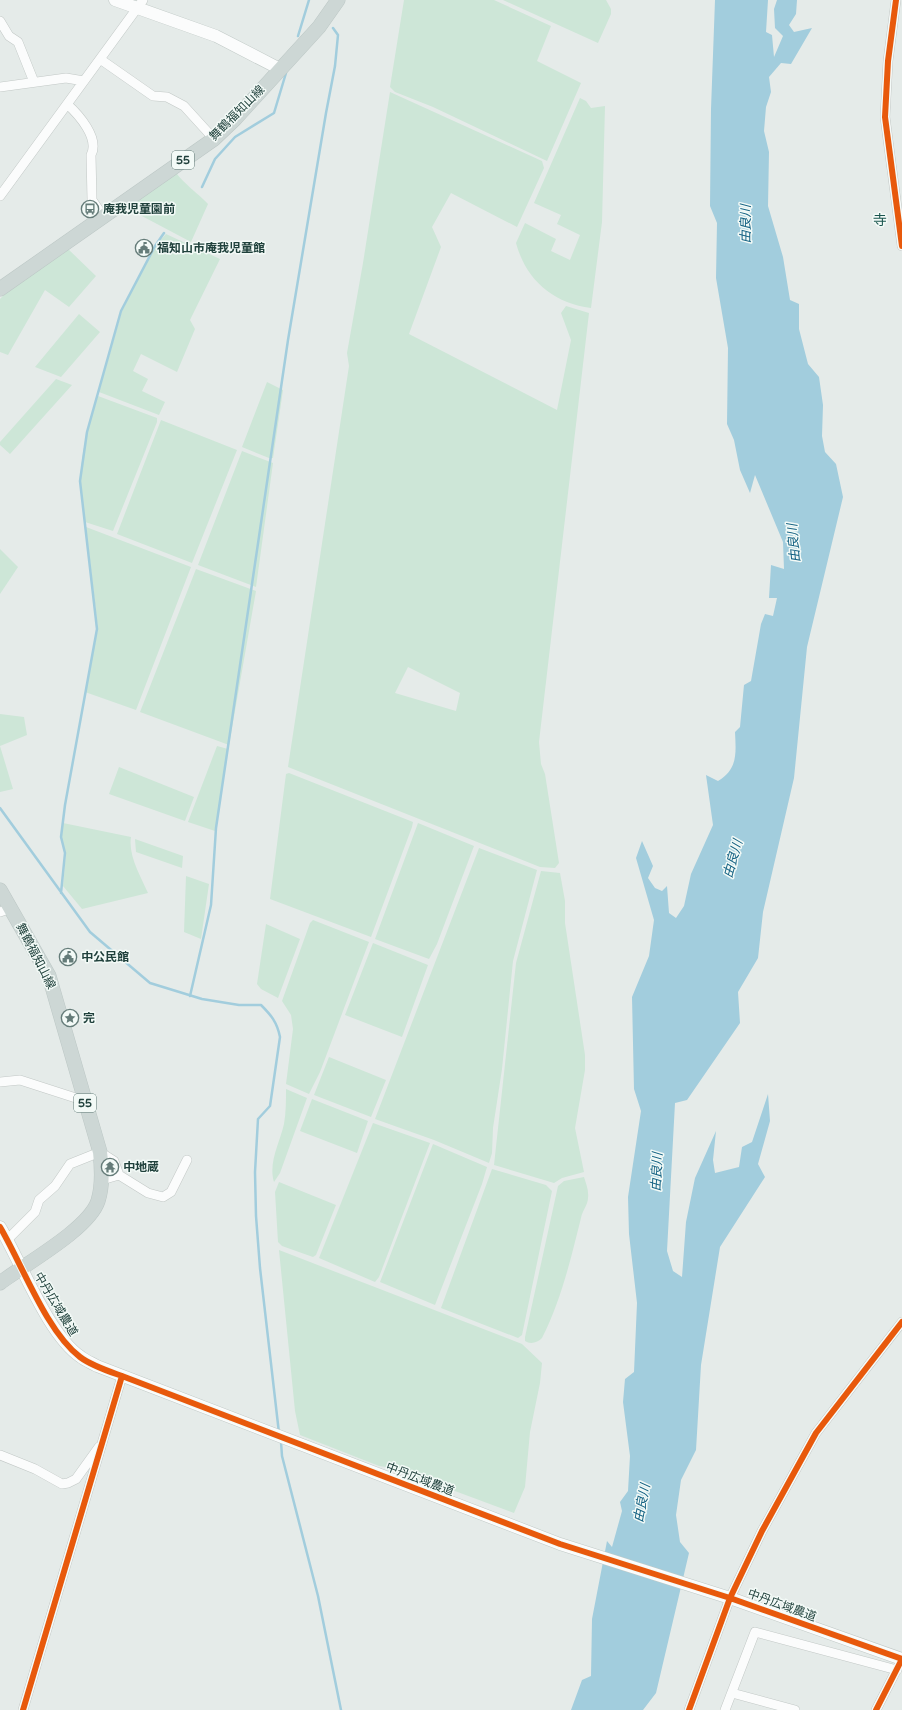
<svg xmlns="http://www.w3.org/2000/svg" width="902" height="1710" font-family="'Varela Round','Noto Sans JP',sans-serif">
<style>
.green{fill:#cde6d7;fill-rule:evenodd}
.water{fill:#a2cddd}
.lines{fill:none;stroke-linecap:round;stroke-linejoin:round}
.stream{stroke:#a2cddd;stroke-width:2.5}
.street-casing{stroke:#c2c8c6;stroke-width:10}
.secondary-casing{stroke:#c0c9c6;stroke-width:13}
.primary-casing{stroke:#bcc7c5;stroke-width:15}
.street{stroke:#fbfcfc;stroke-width:9}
.secondary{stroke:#fbfcfc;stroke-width:12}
.primary{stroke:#cdd7d5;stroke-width:14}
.cycleway-casing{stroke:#f3faf7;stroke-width:8}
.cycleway{stroke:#e8590c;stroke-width:6}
.labels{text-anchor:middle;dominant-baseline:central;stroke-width:3;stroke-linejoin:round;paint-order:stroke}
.shield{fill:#f3faf7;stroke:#5f7874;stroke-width:1}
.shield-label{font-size:11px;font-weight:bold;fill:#20413c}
.street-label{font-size:12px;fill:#20413c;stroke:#f3faf7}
.poi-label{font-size:12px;font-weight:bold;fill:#20413c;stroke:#f3faf7;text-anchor:start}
.water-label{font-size:13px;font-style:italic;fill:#146283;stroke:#f3faf7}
.quarter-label{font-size:14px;fill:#1a554e;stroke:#f3faf7}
</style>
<rect width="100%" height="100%" fill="#e5ebe9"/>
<path class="green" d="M404 0H494L551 26 537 61 581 83 547 161 433 107 395 92 390 87Z
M503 0H606L611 9V14L598 43Z
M390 92 542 161 544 168 517 227 451 193 432 227 441 247 409 334 557 410 571 340 561 313 566 306 589 313 539 742 541 764 545 774 559 863 555 868 540 867 288 767 349 366 347 353 363 263ZM408 667 460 693 456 711 395 693Z
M580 98 586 101 591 108 605 106 602 222 591 308C553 303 526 280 516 243L525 223 556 239 551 251 570 260 580 235 557 224 561 215 534 203Z
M174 169C179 180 199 194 208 204L191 242 123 206Z
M166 234 220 259 190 320 195 329 177 372 141 354 133 371 148 379 142 391 165 402 159 415 99 392 122 311 155 246Z
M67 248 96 276 69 307 45 290 8 355 0 352V299L13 285Z
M79 314 100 332 61 377 35 367Z
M56 379 72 385 10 454 0 445V442Z
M267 382 283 390 273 458H269L242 447Z
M98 396 157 418V422L113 531 85 522C84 508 81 495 81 481 80 452 90 423 98 396Z
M161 420 237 450 192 563 117 534Z
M242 451 273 463 256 587 198 565Z
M86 527 191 567 136 710 85 692 98 629Z
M0 549 18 567 0 594Z
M196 569 256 591 229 745 140 712Z
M0 714 24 717 27 735 0 746 13 789 0 792Z
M217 746 228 749 215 831 188 822Z
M119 767 194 797 185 821 109 794Z
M289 773 413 822 412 827 371 937 270 899 286 774Z
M63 823 131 837C128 856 141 877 148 893L82 909 63 886 66 853 61 838Z
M418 823 474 846 437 944 429 959 375 939Z
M135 839 183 856 182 868 136 852Z
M479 848 537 870 513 961 502 1069 493 1128 492 1153 489 1163 434 1140 375 1119Z
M541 871 560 873 565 901V923L585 1055V1070L575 1128 584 1172 562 1178 554 1183 494 1165 516 963Z
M186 876 209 884 201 939 184 932Z
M313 920 369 942 320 1072 309 1094 286 1084 293 1029 291 1015 282 1001 310 923Z
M266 924 300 939 278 998 261 989 257 984Z
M373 943 428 965 402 1037 345 1015Z
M329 1057 386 1080 371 1117 314 1095Z
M286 1089 307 1098 280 1173 274 1182C268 1163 280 1142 284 1124 286 1112 286 1101 286 1089Z
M312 1099 368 1121 357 1153 300 1131Z
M373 1123 430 1143 379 1277 375 1282 319 1258Z
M433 1144 487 1167 482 1184 435 1305 380 1282Z
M492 1169 546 1185 552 1191 522 1335 518 1338 441 1308Z
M584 1177C586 1183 589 1191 588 1198 588 1205 582 1211 581 1218 571 1258 561 1301 542 1338 538 1342 531 1345 525 1341V1337L558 1186 564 1181Z
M279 1182 336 1205 316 1255 313 1257 282 1246 278 1242 275 1192Z
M279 1250 522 1344 542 1363 540 1383 530 1432 525 1487 514 1513 393 1468 379 1466 300 1435 295 1411Z"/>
<path class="water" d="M715 0H768L766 32 772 35 774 57 783 36 775 28 774 9 777 0H797L796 14 789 25 794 32 812 28 791 64 781 63 769 77 771 92 766 107 764 131 769 152 768 206 783 257 790 300 799 304V329L808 364 819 377 823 405 822 436 825 452 836 464 843 497 807 647 794 778 763 912 758 958 738 992 740 1023 687 1100 675 1103 667 1251 673 1271 682 1277 686 1222 695 1178 716 1131 713 1160 715 1173 739 1167 742 1147 752 1142 768 1094 770 1121 758 1164 765 1177 720 1247 701 1365 696 1450 681 1480 676 1515 680 1542 689 1553 656 1693 643 1710H571L582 1680 591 1676 592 1619 607 1541 612 1547 622 1511 620 1502 628 1491 630 1456 623 1402 625 1379 634 1372 637 1303 629 1234 628 1197 641 1111 634 1089 632 997 649 956 654 920 636 858 642 841 653 866 648 878 655 888 662 891 667 886 669 913 676 918 684 906 691 874 713 825 706 775 718 781C738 769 736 753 735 732L740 727 744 685 751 681 761 624 765 614 773 616 777 598H769L771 565 784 569 783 542 755 475 750 493 740 470 734 440 727 424 728 348 716 278 717 223 710 206 711 109Z"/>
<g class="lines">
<path class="stream" d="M298 36 309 0
M202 187 215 159 235 137 274 113 286 73
M0 808 90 932 150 983 202 999 239 1005H261C271 1015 277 1022 280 1037L270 1106 258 1119 255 1172 256 1216 260 1268 279 1433
M61 893 65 853 61 837 65 805 97 629 80 481 87 432 121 311 155 246 164 233
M190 996 211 905 216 828 288 340 326 113 335 66 338 35 333 28
M281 1442 282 1456 318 1596 341 1710"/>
<defs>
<path id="street" d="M896 0 888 61 885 117 902 246
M0 21 9 36 18 42 34 82
M100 59 153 96 167 97 184 106 214 139
M0 87 66 78 84 81
M67 104C78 114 100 138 91 155L92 200 103 216
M0 196 143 0
M0 912 11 908
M0 1082 20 1080 85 1101
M102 1180 119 1175 148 1193 163 1197 171 1192 187 1160
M7 1240 35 1212 39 1200 55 1186 70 1164 100 1152 114 1161 119 1175
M0 1455 35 1469 62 1484 68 1483 76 1479 99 1447
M732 1693 795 1710
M23 1710 122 1376
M689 1710 730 1598 762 1531 816 1433 902 1322
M725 1710 755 1632 897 1670
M876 1710 899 1665"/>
<path id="secondary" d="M115 0 216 36 280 69
M0 1227C21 1262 48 1335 81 1357 86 1361 92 1363 97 1366L560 1544 730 1598 902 1659"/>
<path id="primary" d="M0 289 214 139 235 119 319 27 338 0
M0 890 49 976 100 1152C102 1169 103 1185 98 1201 89 1229 25 1264 0 1283"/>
</defs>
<use href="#street" class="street-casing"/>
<use href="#secondary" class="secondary-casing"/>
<use href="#primary" class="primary-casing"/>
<use href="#street" class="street"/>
<use href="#secondary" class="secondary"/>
<use href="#primary" class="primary"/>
<defs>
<path id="cycleway" d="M896 0 888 61 885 117 902 246
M0 1227C22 1264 46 1331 80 1357 92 1366 108 1371 122 1376L560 1544 730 1598 902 1659 876 1710
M23 1710 122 1376
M689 1710 730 1598 762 1531 816 1433 902 1322"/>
</defs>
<use href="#cycleway" class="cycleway-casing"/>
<use href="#cycleway" class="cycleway"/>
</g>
<defs>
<symbol id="bus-ring" viewBox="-11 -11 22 22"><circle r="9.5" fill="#f3faf7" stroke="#657c79" stroke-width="1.5"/><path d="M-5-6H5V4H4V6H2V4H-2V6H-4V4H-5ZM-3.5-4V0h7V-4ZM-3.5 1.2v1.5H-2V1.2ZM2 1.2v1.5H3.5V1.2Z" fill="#657c79"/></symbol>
<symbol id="civic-ring" viewBox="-11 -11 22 22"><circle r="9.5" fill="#f3faf7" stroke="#657c79" stroke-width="1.5"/><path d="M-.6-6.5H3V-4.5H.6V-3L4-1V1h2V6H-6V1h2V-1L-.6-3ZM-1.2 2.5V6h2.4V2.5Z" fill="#657c79"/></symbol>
<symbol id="sight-ring" viewBox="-11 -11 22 22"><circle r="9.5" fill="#f3faf7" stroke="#657c79" stroke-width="1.5"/><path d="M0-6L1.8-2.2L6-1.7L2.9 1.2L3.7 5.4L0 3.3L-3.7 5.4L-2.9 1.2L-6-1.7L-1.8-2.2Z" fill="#657c79"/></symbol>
<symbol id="temple-ring" viewBox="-11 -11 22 22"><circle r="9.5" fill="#f3faf7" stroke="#657c79" stroke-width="1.5"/><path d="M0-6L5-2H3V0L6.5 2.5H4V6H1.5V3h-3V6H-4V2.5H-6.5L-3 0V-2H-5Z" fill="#657c79"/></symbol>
</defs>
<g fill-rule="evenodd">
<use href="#bus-ring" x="80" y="199" width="20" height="20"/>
<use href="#civic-ring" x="134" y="238" width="20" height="20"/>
<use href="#civic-ring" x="58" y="947" width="20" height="20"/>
<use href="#sight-ring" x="60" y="1008" width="20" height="20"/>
<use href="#temple-ring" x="100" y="1157" width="20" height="20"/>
</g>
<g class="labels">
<g class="shield">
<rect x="172" y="151" width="22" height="18" rx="3"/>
<rect x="74" y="1094" width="22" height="18" rx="3"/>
</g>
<g class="shield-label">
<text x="183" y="160">55</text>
<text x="85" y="1103">55</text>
</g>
<g class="street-label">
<text transform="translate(237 113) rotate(-45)">舞鶴福知山線</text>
<text transform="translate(36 956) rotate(63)">舞鶴福知山線</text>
<text transform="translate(56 1304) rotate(59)">中丹広域農道</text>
<text transform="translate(420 1479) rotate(21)">中丹広域農道</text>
<text transform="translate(782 1605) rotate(20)">中丹広域農道</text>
</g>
<g class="poi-label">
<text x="103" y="209">庵我児童園前</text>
<text x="157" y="248">福知山市庵我児童館</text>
<text x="81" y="957">中公民館</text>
<text x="83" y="1018">完</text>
<text x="123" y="1167">中地蔵</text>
</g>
<g class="water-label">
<text transform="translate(746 224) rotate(-90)">由良川</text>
<text transform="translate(794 543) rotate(-95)">由良川</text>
<text transform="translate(733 859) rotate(-74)">由良川</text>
<text transform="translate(657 1172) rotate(-87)">由良川</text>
<text transform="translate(642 1503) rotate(-79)">由良川</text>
</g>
<g class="quarter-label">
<text x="880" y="220">寺</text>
</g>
</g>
</svg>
